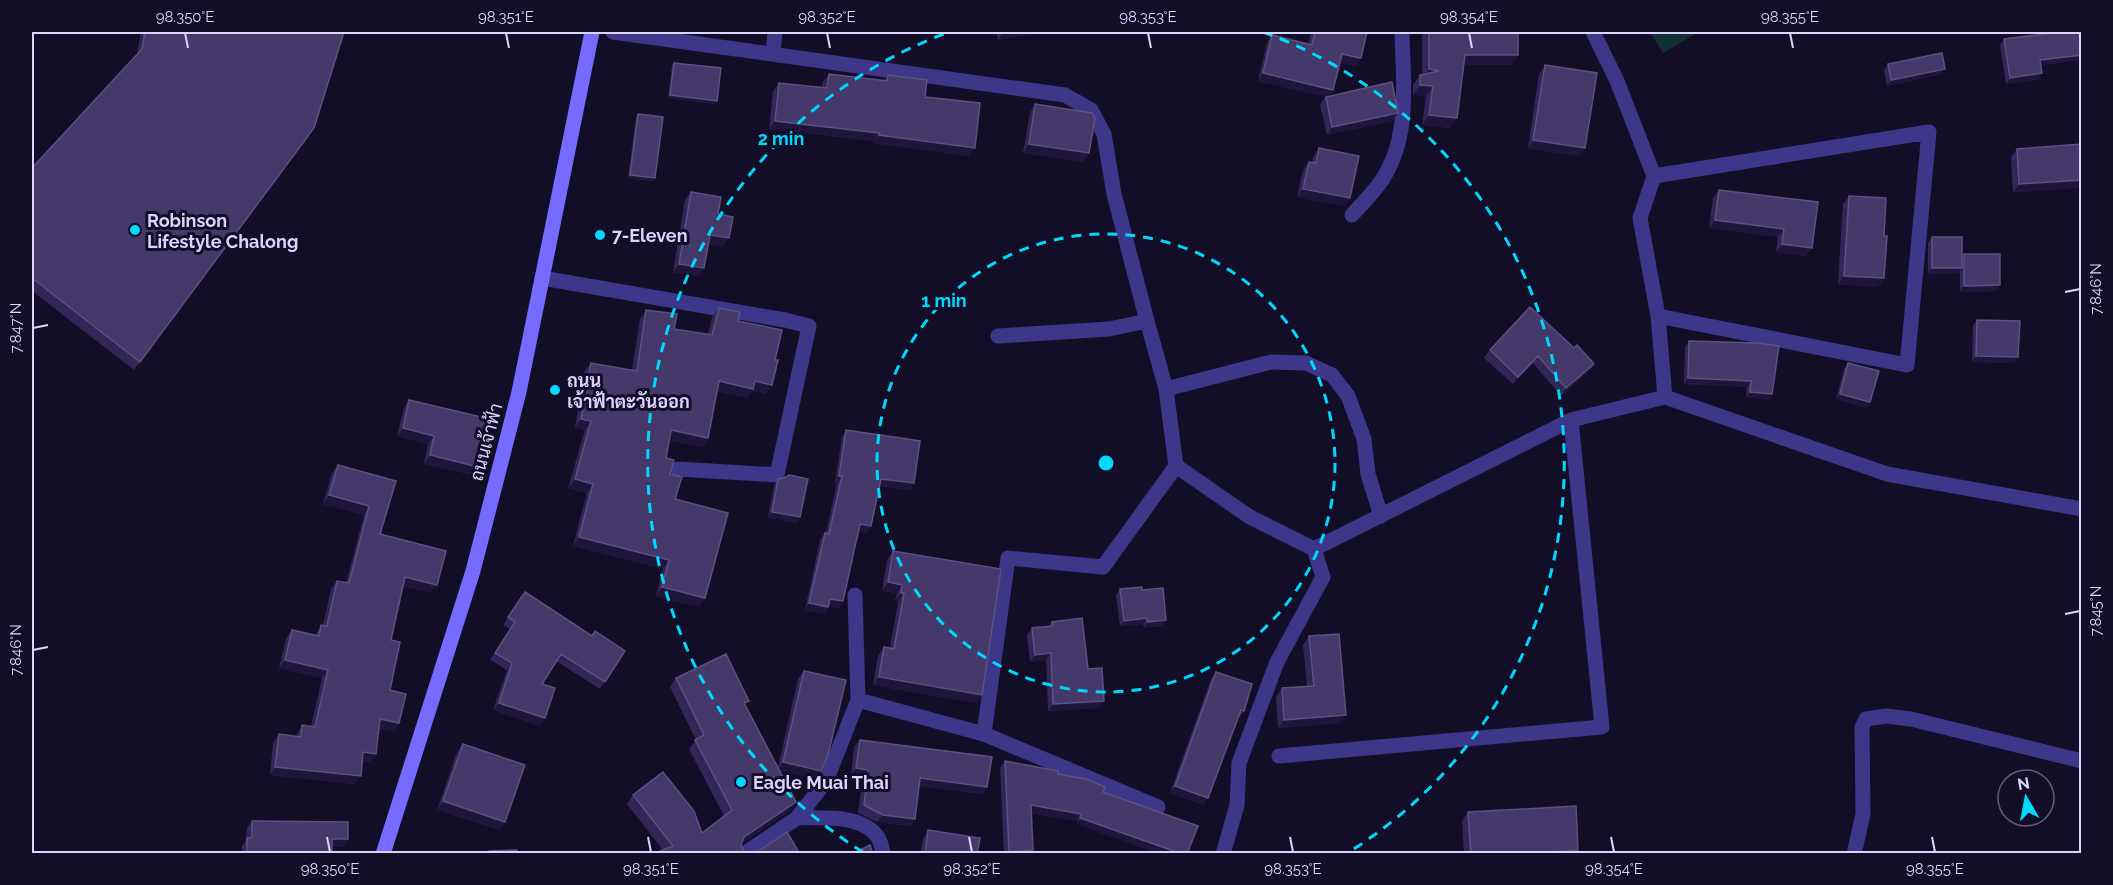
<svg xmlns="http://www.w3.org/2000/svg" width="2113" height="885" font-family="Raleway,Sarabun,sans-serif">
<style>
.green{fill:#103132}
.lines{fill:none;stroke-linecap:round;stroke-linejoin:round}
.street{stroke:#3d3689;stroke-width:15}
.secondary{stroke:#766bff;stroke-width:15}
.wall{fill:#322656}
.shaded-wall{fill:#1e153b}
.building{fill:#443968;stroke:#5c5180;stroke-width:1.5}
.ticks{fill:none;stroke:#dbd4ff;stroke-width:2}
.ring{fill:none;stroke:#00d9ff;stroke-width:3;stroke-dasharray:10 8}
.poi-dot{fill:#00d9ff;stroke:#130e27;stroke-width:2}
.labels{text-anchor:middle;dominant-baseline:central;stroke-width:6;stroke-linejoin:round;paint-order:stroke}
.poi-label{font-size:18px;font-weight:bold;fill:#dbd4ff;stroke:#130e27;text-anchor:start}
.street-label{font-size:18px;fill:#dbd4ff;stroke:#130e27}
.centre{fill:#00d9ff;stroke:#130e27;stroke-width:3}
.ring-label{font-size:18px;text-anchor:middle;font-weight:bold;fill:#00d9ff;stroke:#130e27;stroke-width:6;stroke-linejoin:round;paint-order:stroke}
.neatline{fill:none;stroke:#dbd4ff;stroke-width:2}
.ticks-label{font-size:15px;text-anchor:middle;fill:#dbd4ff}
</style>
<rect width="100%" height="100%" fill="#130e27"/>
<path class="green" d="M1650 32H1698L1663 53Z"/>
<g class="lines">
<path class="street" d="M613 32 1065 95 1091 110 1104 134 1114 194 1147 321
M1593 32 1617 81 1654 176 1640 218 1658 316 1665 397
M773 53 775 32
M1654 176 1929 132 1907 365 1658 316
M1352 215C1362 204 1374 192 1382 180 1411 136 1403 81 1402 32
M542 278 785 320 809 326 777 475 678 469
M1166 389 1271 362 1306 363 1332 375 1348 396 1364 439 1368 474 1381 516
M1176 466 1250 517 1314 549 1571 420 1665 397 1887 474 2082 509
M858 700 984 734 1158 807
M984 734 1008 558 1103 567 1176 466 1166 389 1147 321 1109 329 998 336
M1279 756 1602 727 1571 420
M797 818C821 818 861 814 877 836 881 841 882 848 883 854
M744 854 797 818 826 781 858 700 855 595
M1223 854 1237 805 1239 763 1277 662 1323 577 1314 549
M1854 854 1863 814 1862 727 1866 719 1886 716 1911 719 2082 761"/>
<path class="secondary" d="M383 854 473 571 519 392 592 32"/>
</g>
<path class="wall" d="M141 32H344L314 128 134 370 32 291V168L137 55Z
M996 32H1043L998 40Z
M1311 32H1367L1361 58 1356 66 1340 62 1329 96 1398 113 1392 121 1327 135 1320 105 1325 97 1258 81 1267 43 1272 35 1308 44Z
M1422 32H1518V55L1511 65H1463L1457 118 1450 128 1422 125 1426 96 1413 95V85L1420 75H1422Z
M2082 32V60L2040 65 2042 73 2038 79 2006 84 2000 45 2004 39Z
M674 63 717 101 715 104 668 98 672 65Z
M1888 64 1941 74 1887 86 1884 70Z
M1545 65 1585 148 1579 156 1528 148 1539 74Z
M829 74 884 80 888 75 925 97 969 156 873 143 874 141 769 129 773 91 779 83 822 88 823 82Z
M1035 104 1083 162 1023 153 1030 113Z
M638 114 655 178 653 181 628 178 636 117Z
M2082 144 2013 193 2011 157 2017 149Z
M1319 148 1350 198 1345 206 1297 197 1303 170 1309 162H1312L1313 157Z
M1719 190 1818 202 1806 256 1776 252 1778 237 1709 228 1713 198Z
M691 192 718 214 723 247 708 244 704 268 698 276 673 272 685 200Z
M1849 196 1878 287 1838 284 1843 204Z
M1932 237 1962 256 1964 254 1996 291 1960 292V271L1958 273 1928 274V243Z
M719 308 738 321 766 394 752 391 747 398 717 391 708 438 702 447 669 440 666 458 675 499 705 598 699 607 656 596 663 569 573 546 587 493 568 488 585 430 575 428 584 372 591 363 632 370 640 319 646 310 674 329 708 334 712 317Z
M1977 320 2014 363 1972 362 1973 325Z
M1689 341 1772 394 1768 400 1746 397 1747 387 1684 384 1685 347Z
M1574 348 1594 364 1588 372 1561 396 1533 363 1513 384 1484 358 1490 350Z
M1848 363 1870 402 1866 408 1836 399 1844 369Z
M409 400 473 475 424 464 428 444 397 436 404 408Z
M846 430 914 483 910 490 880 486 867 533 858 531 843 601 838 608 829 606 824 614 805 610 820 540 825 533H826L837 483H835L842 437Z
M338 465 396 481 380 534 431 593 403 586 391 640 390 690 399 723 394 731 379 728 370 762 362 761 355 784 270 775 273 743 279 734 296 736 297 734 302 725 311 726 322 678 279 668 286 639 292 630 315 635 321 625H323L331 589 337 581 346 583 364 515 323 504 332 473Z
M778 479 800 517 796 523 768 517 774 485Z
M893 551 982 695 977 703 873 685 878 656 884 647 890 648 898 602 895 601 897 593 882 591 887 560Z
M1120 589 1142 590 1166 620 1162 626 1144 628 1143 624 1120 626 1116 595Z
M525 592 592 636 625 651 600 689 556 661 542 684 540 726 493 710 507 670 490 660 510 629 503 625Z
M1052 622 1088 669 1104 701 1099 708 1048 711 1046 660 1030 662 1027 635 1032 628 1049 626Z
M1309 636 1340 723 1278 728 1276 697 1282 688 1307 686 1303 645Z
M804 671 815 779 780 771 790 811 741 844 663 850 627 804 633 795 702 833 724 816 689 749 696 740 670 687 676 678 746 705 778 767 798 679Z
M1216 672 1244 711 1239 718 1203 805 1170 793 1211 679Z
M860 740 987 787 982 794 919 786 915 819 910 826 877 822 858 813 863 777 851 776 854 747Z
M463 744 500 830 437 810 457 752Z
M1005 761 1058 774 1105 787 1076 824 1077 821 1031 813V854H1004L1000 768Z
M1468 812 1576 854H1464L1462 821Z
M252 821 348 839 343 847 332 846V854H242V846L246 840 247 828Z
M928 830 977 854H920L923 839Z"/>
<path class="shaded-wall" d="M1003 32H1043L998 40Z
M1342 54 1361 58 1356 66 1337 62Z
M1465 55H1518L1511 65H1458Z
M2082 55V60L2036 66 2040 60Z
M1429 69 1439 71 1422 79Z
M1945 69 1941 74 1887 86 1891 80Z
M1263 73 1333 90 1328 98 1258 81Z
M2042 73 2038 79 2006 84 2010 78Z
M1420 85 1433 86 1426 96 1413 95Z
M670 95 717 101 715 104 668 98Z
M1398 113 1392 121 1327 135 1332 127Z
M1429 115 1457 118 1450 128 1422 125Z
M775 121 879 133 874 141 769 129Z
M879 135 975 148 969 156 873 143Z
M1533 140 1585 148 1579 156 1528 148Z
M1029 144 1089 153 1083 162 1023 153Z
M630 175 655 178 653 181 628 178Z
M2082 180V188L2013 193 2019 184Z
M1303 189 1350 198 1345 206 1297 197Z
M1715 220 1784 229 1778 237 1709 228Z
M710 235 729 238 723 247 704 244Z
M1782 244 1812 248 1806 256 1776 252Z
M679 264 704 268 698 276 673 272Z
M1932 268H1962L1958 273 1928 274Z
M1844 276 1884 278 1878 287 1838 284Z
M2000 285 1996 291 1960 292 1964 286Z
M1538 356 1533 363 1513 384 1518 377Z
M1976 356 2018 357 2014 363 1972 362Z
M1594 364 1588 372 1561 396 1566 388Z
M1688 378 1751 381 1747 387 1684 384Z
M719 381H755L772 385 766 394 752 391 747 398 713 390Z
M1750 392 1772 394 1768 400 1746 397Z
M1840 394 1870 402 1866 408 1836 399Z
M581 419 591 421 585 430 575 428Z
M403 428 434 436 428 444 397 436Z
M671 430 708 438 702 447 664 439Z
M430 455 478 467 473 475 424 464Z
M839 476H842L837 483H835Z
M575 479 593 484 587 493 568 488Z
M881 479 914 483 910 490 877 486Z
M329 495 369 506 364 515 323 504Z
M772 512 800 517 796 523 768 517Z
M860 524 871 526 867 533 855 530Z
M579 537 669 560 663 569 573 546Z
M405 577 437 585 431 593 399 585Z
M888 582 902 585 897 593 882 591Z
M662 587 705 598 699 607 656 596Z
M901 593H904L898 602 895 601Z
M830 599 843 601 838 608 826 606Z
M809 603 828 607 824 614 805 610Z
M1147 618 1143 624 1120 626 1124 621Z
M1166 620 1162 626 1144 628 1148 622Z
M1051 653 1046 660 1030 662 1035 655Z
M285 660 328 670 322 678 279 668Z
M879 677 982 695 977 703 873 685Z
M1104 701 1099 708 1048 711 1053 704Z
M499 703 545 718 540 726 493 710Z
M1346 715 1340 723 1278 728 1284 720Z
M380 719 399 723 394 731 374 727Z
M363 752 376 754 370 762 358 761Z
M783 762 821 771 815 779 777 771Z
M275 767 361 776 355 784 270 775Z
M856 768 868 770 863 777 851 776Z
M920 778 987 787 982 794 915 786Z
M1175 786 1208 798 1203 805 1170 793Z
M443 801 505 822 500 830 437 810Z
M796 802 790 811 738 846 744 837Z
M1031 805 1081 814 1077 821 1026 812Z
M883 815 915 819 910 826 877 822Z
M1080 818 1182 854H1159L1076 824Z
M332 839H348L343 847 327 846Z
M1033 850 1031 854H1008L1009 852Z
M1578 850 1576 854H1523Z"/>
<path class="building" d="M145 32H344L314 128 140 362 32 278V168L142 49Z
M1315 32H1367L1361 58 1342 54 1333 90 1263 73 1272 35 1312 45Z
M1429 32H1518V55H1465L1457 118 1429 115 1433 86 1420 85V75L1439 71 1429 69Z
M2062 32H2082V55L2040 60 2042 73 2010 78 2004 39Z
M1942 53 1945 69 1891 80 1888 64Z
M674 63 721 68 717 101 670 95Z
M1545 65 1597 73 1585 148 1533 140Z
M829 74 887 81 888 75 927 80 925 97 980 103 975 148 879 135V133L775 121 779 83 827 88Z
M1392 82 1398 113 1332 127 1326 97Z
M1035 104 1092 113 1095 118 1089 153 1029 144Z
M638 114 663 117 655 178 630 175Z
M2082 144V180L2019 184 2017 149Z
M1319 148 1359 156 1350 198 1303 189 1309 162 1316 163Z
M1719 190 1818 202 1812 248 1782 244 1784 229 1715 220Z
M691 192 721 197 718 214 733 217 729 238 710 235 704 268 679 264Z
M1849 196 1886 198 1884 236H1887L1884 278 1844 276Z
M1932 237H1962V268H1932Z
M1964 254H2000V285L1964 286Z
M1530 307 1574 348 1577 345 1594 364 1566 388 1538 356 1518 377 1490 350Z
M719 308 740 312 738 321 782 330 775 360H778L772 385 755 381 753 389 719 381 708 438 671 430 666 458 674 460 670 474 682 477 675 499 728 513 705 598 662 587 669 560 579 537 593 484 575 479 591 421 581 419 591 363 637 371 646 310 677 314 674 329 712 335Z
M1977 320 2020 321 2018 357 1976 356Z
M1689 341 1757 343 1779 346 1772 394 1750 392 1751 381 1688 378Z
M1848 363 1879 371 1870 402 1840 394Z
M409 400 490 419 478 467 430 455 434 436 403 428Z
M846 430 920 441 914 483 881 479 871 526 860 524 843 601 830 599 828 607 809 603 825 533 829 534 842 476H839Z
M338 465 396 481 380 534 446 551 437 585 405 577 391 640 400 642 390 690 406 694 399 723 380 719 376 754 363 752 361 776 275 767 279 734 301 737 302 725 315 727 328 670 285 660 292 630 319 636 321 625 327 626 337 581 349 583 369 506 329 495Z
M789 475 808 479 800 517 772 512 778 479 784 478Z
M893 551 1001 569 982 695 879 677 884 647 894 649 904 593H901L902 585 888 582Z
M1142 587V590L1163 588 1166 620 1148 622 1147 618 1124 621 1120 589Z
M525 592 592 636 595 631 625 651 605 682 561 654 542 684 555 688 545 718 499 703 512 663 495 653 515 622 508 617Z
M1082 618 1088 669 1102 668 1104 701 1053 704 1051 653 1035 655 1032 628 1052 626V622Z
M1339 634 1346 715 1284 720 1282 688 1314 686 1309 636Z
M726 654 749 701 744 703 796 802 744 837 741 845 745 854H653L673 846 633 795 663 772 694 811 702 833 732 810 695 740 704 735 676 678Z
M804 671 846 680 828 755 821 771 783 762Z
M1216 672 1252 684 1244 711 1241 710 1208 798 1175 786Z
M860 740 992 757 987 787 920 778 915 819 883 815 864 805 868 770 856 768Z
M463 744 525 765 505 822 443 801Z
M1005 761 1058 771V774L1086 779 1105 787 1103 792 1198 826 1187 854H1182L1080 818 1081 814 1031 805 1033 850 1009 852Z
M1576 806 1578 850 1523 854H1471L1468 812Z
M252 821 348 822V839H332V854H247V838H252Z
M928 830 980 838 977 854H925Z
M787 832 800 854H748L756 853Z
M870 845 873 854H851Z
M517 850V854H489V851Z"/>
<path class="ticks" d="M185 33 188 48M506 33 509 48M827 33 830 48M1148 33 1151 48M1469 33 1472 48M1790 33 1793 48M2065 292 2080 289M33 328 48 325M2065 614 2080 611M33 650 48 647M327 837 330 852M648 837 651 852M969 837 972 852M1290 837 1293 852M1611 837 1614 852M1932 837 1935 852"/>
<g class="ring">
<circle cx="1106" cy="463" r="229"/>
<path d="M863 852A459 459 0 0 1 949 32M1263 32A459 459 0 0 1 1349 852"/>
</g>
<g class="poi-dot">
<circle cx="135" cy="230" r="6"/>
<circle cx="600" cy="235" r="6"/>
<circle cx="555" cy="390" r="6"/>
<circle cx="741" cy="782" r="6"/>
</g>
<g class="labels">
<g class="poi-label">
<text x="147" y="220">Robinson<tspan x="147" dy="21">Lifestyle Chalong</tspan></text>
<text x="612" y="235">7-Eleven</text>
<text x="567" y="380">ถนน<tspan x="567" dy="21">เจ้าฟ้าตะวันออก</tspan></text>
<text x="753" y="782">Eagle Muai Thai</text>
</g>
<g class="street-label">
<text transform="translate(486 442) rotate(-75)">ถนนเจ้าฟ้า</text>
</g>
</g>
<circle cx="1106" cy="463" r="9" class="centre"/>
<g class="ring-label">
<text x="781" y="145">2 min</text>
<text x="944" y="307">1 min</text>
</g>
<rect width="2113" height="885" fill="none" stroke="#130e27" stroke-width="66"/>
<g transform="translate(2026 798) rotate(350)"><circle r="28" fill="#130e27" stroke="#635d7d" stroke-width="1.5"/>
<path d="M0-4.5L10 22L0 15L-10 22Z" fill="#00d9ff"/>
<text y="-9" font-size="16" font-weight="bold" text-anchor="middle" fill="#dbd4ff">N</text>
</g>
<rect x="33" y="33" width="2047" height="819" class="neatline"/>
<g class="ticks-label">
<text x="185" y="22">98.350°E</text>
<text x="506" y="22">98.351°E</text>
<text x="827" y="22">98.352°E</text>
<text x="1148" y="22">98.353°E</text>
<text x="1469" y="22">98.354°E</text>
<text x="1790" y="22">98.355°E</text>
<text transform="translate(2096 289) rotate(-90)" y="5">7.846°N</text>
<text transform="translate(16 328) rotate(-90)" y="5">7.847°N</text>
<text transform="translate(2096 611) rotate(-90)" y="5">7.845°N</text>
<text transform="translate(16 650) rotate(-90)" y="5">7.846°N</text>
<text x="330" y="874">98.350°E</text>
<text x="651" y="874">98.351°E</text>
<text x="972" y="874">98.352°E</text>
<text x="1293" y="874">98.353°E</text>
<text x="1614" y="874">98.354°E</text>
<text x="1935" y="874">98.355°E</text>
</g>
</svg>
